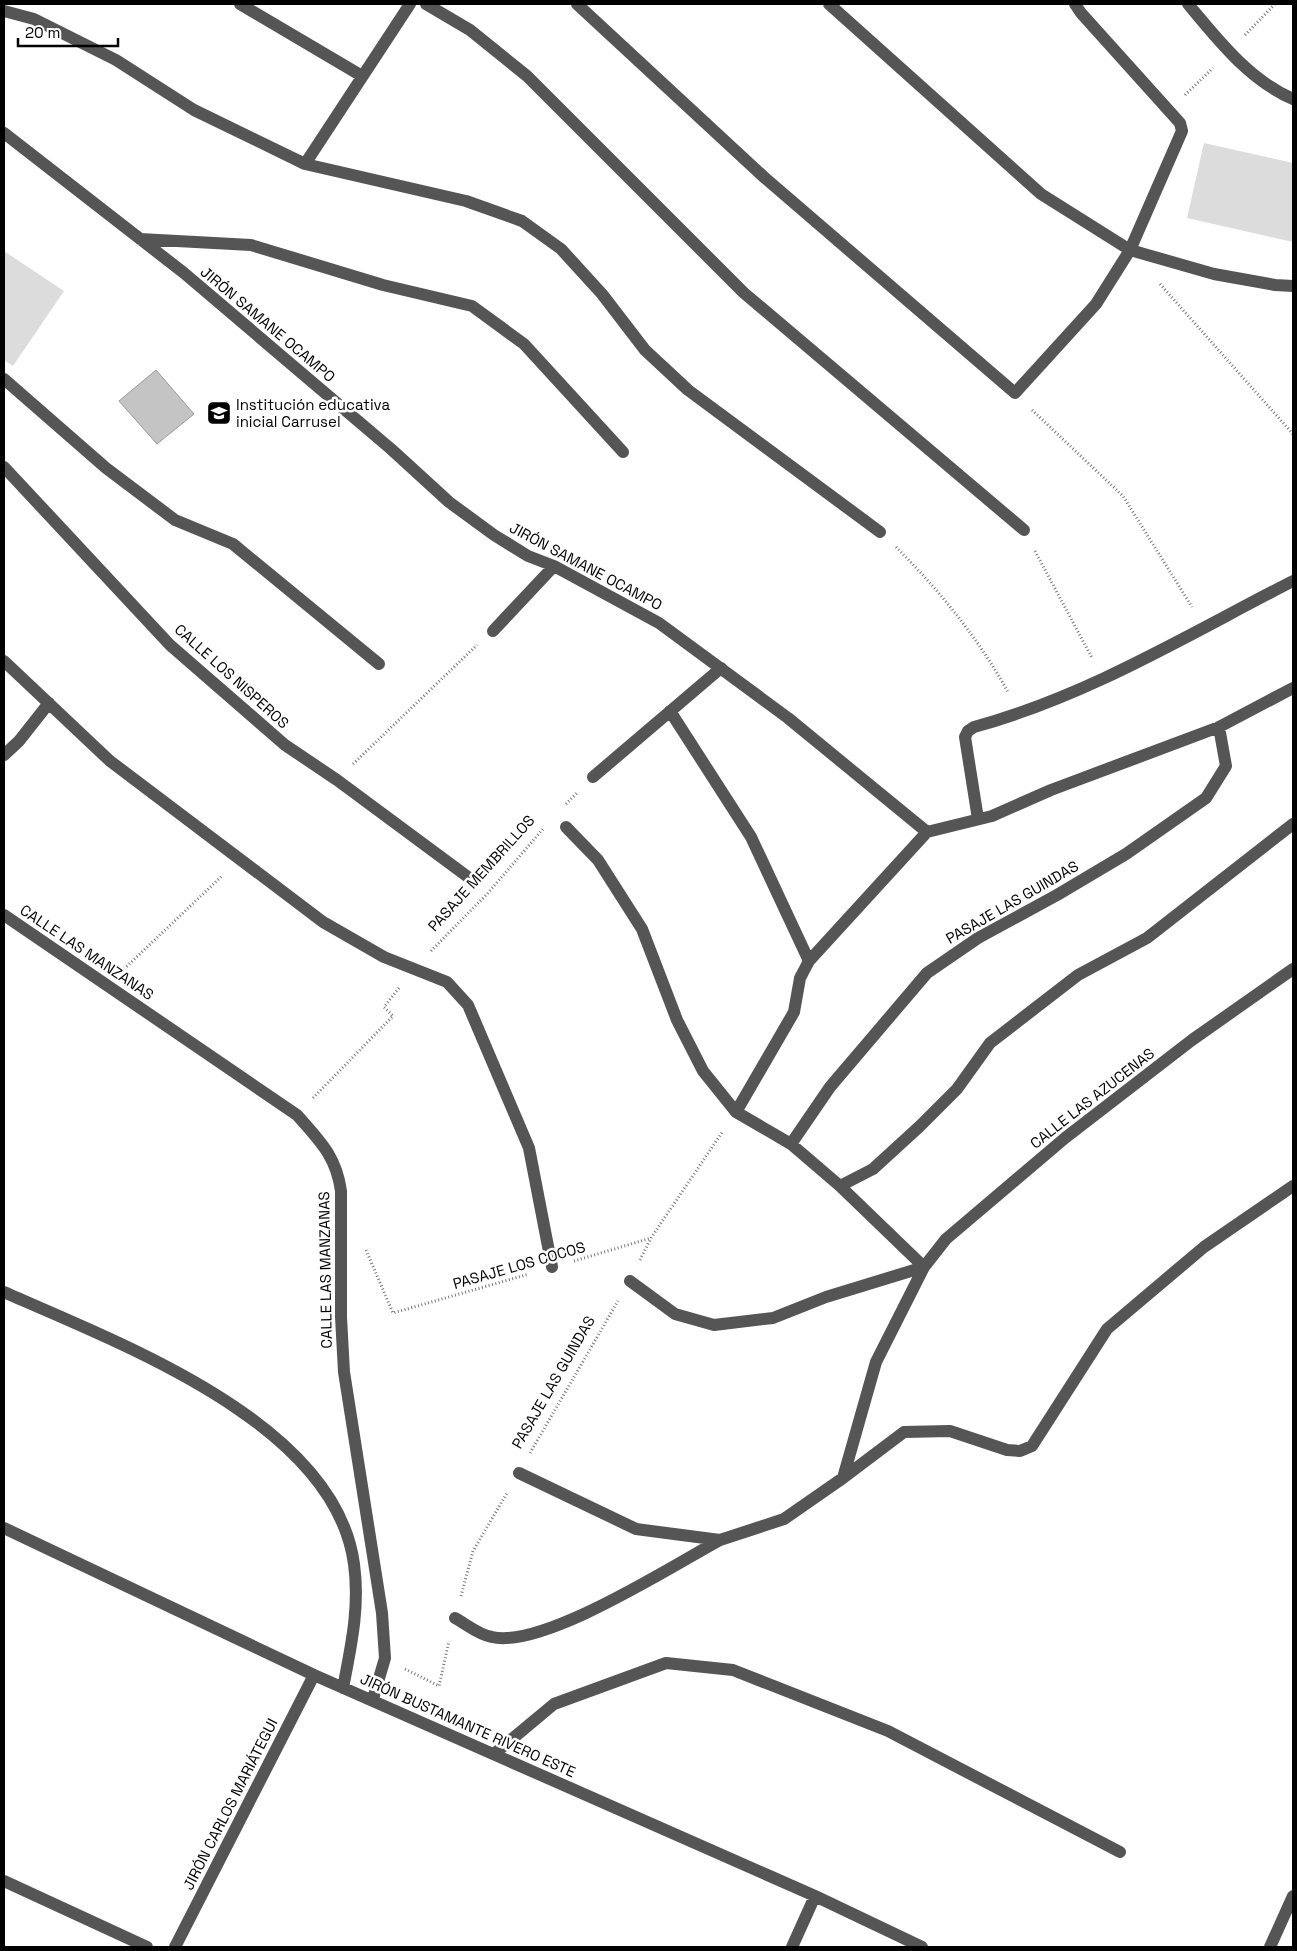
<svg xmlns="http://www.w3.org/2000/svg" width="1297" height="1951" font-family="'Space Grotesk',sans-serif">
<style>
.green{fill:#dcdcdc}
.building{fill:#c4c4c4;stroke:#999}
.lines{fill:none;stroke-linecap:round;stroke-linejoin:round}
.path{stroke:#777;stroke-width:3;stroke-dasharray:1 2.5;stroke-linecap:butt}
.minor{stroke:#555;stroke-width:12}
.labels{text-anchor:middle;dominant-baseline:central;stroke-width:5;stroke-linejoin:round;paint-order:stroke}
.street-label{font-size:15px;fill:#000;stroke:#fff}
.poi-label{font-size:15px;fill:#000;stroke:#fff;text-anchor:start}
</style>
<rect width="100%" height="100%" fill="#fff"/>
<path class="green" d="M1204 143 1293 163V242L1187 218Z
M4 251 64 291 13 366 4 360Z"/>
<path class="building" d="M156 370 194 414 157 444 119 401Z"/>
<g class="lines">
<path class="path" d="M1245 35 1275 4
M1185 95 1213 68
M1160 284 1293 434
M1032 410 1123 496 1192 607
M896 547C939 590 979 639 1008 692
M1035 551 1092 658
M353 764 477 645
M566 804 578 792
M431 951 488 893 543 829
M124 969 223 875
M313 1098 393 1016 384 1007 399 988
M366 1250 393 1313 529 1274
M640 1260 651 1238 723 1131
M574 1261 651 1238
M530 1453 618 1301
M461 1596 473 1551 507 1493
M405 1669 439 1686 449 1641"/>
<path class="minor" d="M240 4 362 76
M426 4 470 30 527 76 744 293 1024 530
M577 4 765 178 1015 393 1096 304 1130 250 1182 131 1180 123 1081 13 1075 4
M829 4 1041 194 1130 250 1214 274 1275 285 1293 286
M1188 4C1218 40 1249 80 1293 99
M4 11 34 19 116 60 194 110 305 164 466 201 522 221 561 249 602 294 645 350 688 390 880 532
M4 133 184 273 391 449 449 502 494 535 528 556 554 566 659 623 788 718 927 832
M305 164 410 4
M140 239 251 245 383 285 472 306 524 344 623 452
M4 379 106 468 175 520 233 544 379 664
M4 467 170 645 285 745 337 780 468 877
M493 631 554 566
M4 661 110 761 323 922 384 957 447 982 468 1005 529 1148 552 1267
M670 711 751 837 809 961
M4 755 19 741 49 703
M593 777 721 668
M978 819 965 737 968 731 974 727C1088 696 1189 634 1293 581
M566 827 598 860 642 929 677 1020 703 1071 736 1112 791 1144 840 1186 924 1267
M4 915 297 1115C320 1141 336 1156 341 1191V1317L344 1372 382 1613 385 1658 373 1699
M736 1112 794 1012 800 978 809 961 927 832 992 816 1051 790 1219 727 1293 688
M791 1144 830 1087 927 973 978 938 1057 895 1126 854 1206 798 1226 766 1219 727
M840 1186 873 1169 920 1126 957 1089 990 1043 1078 975 1147 938 1293 824
M630 1281 675 1314 714 1325 773 1318 826 1297 924 1267
M4 1292C118 1343 335 1422 354 1564 360 1607 351 1646 343 1688
M519 1473 636 1529 720 1540 784 1519 843 1478 876 1362 924 1267 946 1239 1065 1138 1192 1040 1293 969
M843 1478 904 1432 950 1431 1007 1450 1020 1451 1032 1446 1107 1329 1204 1247 1293 1186
M4 1528 314 1675 815 1896 922 1947
M455 1618C466 1624 479 1635 492 1637 543 1649 672 1566 720 1540
M494 1754 554 1704 666 1663 733 1670 888 1731 1120 1852
M4 1881 147 1947
M175 1947 314 1675
M792 1947 815 1896
M1270 1947 1293 1896"/>
</g>
<defs>
<symbol id="school-square" viewBox="-11 -11 22 22"><rect x="-9" y="-9" width="18" height="18" rx="4" fill="#000" stroke="#fff"/><path d="M0-5L7-2L0 1L-7-2ZM-4 1L0 2.5L4 1V4Q0 6-4 4Z" fill="#fff"/></symbol>
</defs>
<g fill-rule="evenodd">
<use href="#school-square" x="205" y="399" width="28" height="28"/>
</g>
<g class="labels">
<g class="street-label">
<text transform="translate(268 324) rotate(40)">JIRÓN SAMANE OCAMPO</text>
<text transform="translate(586 566) rotate(28)">JIRÓN SAMANE OCAMPO</text>
<text transform="translate(232 676) rotate(42)">CALLE LOS NISPEROS</text>
<text transform="translate(481 873) rotate(-48)">PASAJE MEMBRILLOS</text>
<text transform="translate(1012 902) rotate(-30)">PASAJE LAS GUINDAS</text>
<text transform="translate(87 952) rotate(34)">CALLE LAS MANZANAS</text>
<text transform="translate(1092 1098) rotate(-38)">CALLE LAS AZUCENAS</text>
<text transform="translate(519 1265) rotate(-16)">PASAJE LOS COCOS</text>
<text transform="translate(325 1270) rotate(-91)">CALLE LAS MANZANAS</text>
<text transform="translate(553 1382) rotate(-60)">PASAJE LAS GUINDAS</text>
<text transform="translate(468 1725) rotate(24)">JIRÓN BUSTAMANTE RIVERO ESTE</text>
<text transform="translate(230 1804) rotate(-63)">JIRÓN CARLOS MARIÁTEGUI</text>
</g>
<g class="poi-label">
<text x="236" y="404">Institución educativa<tspan x="236" dy="17">inicial Carrusel</tspan></text>
</g>
</g>
<rect width="1297" height="1951" fill="none" stroke="#000000" stroke-width="10"/>
<path d="M18 38v8h100v-8" fill="none" stroke="#000000" stroke-width="2.5"/>
<text x="25" y="38" font-size="15" fill="#000000" stroke="#ffffff" stroke-width="4" paint-order="stroke">20 m</text>
</svg>
